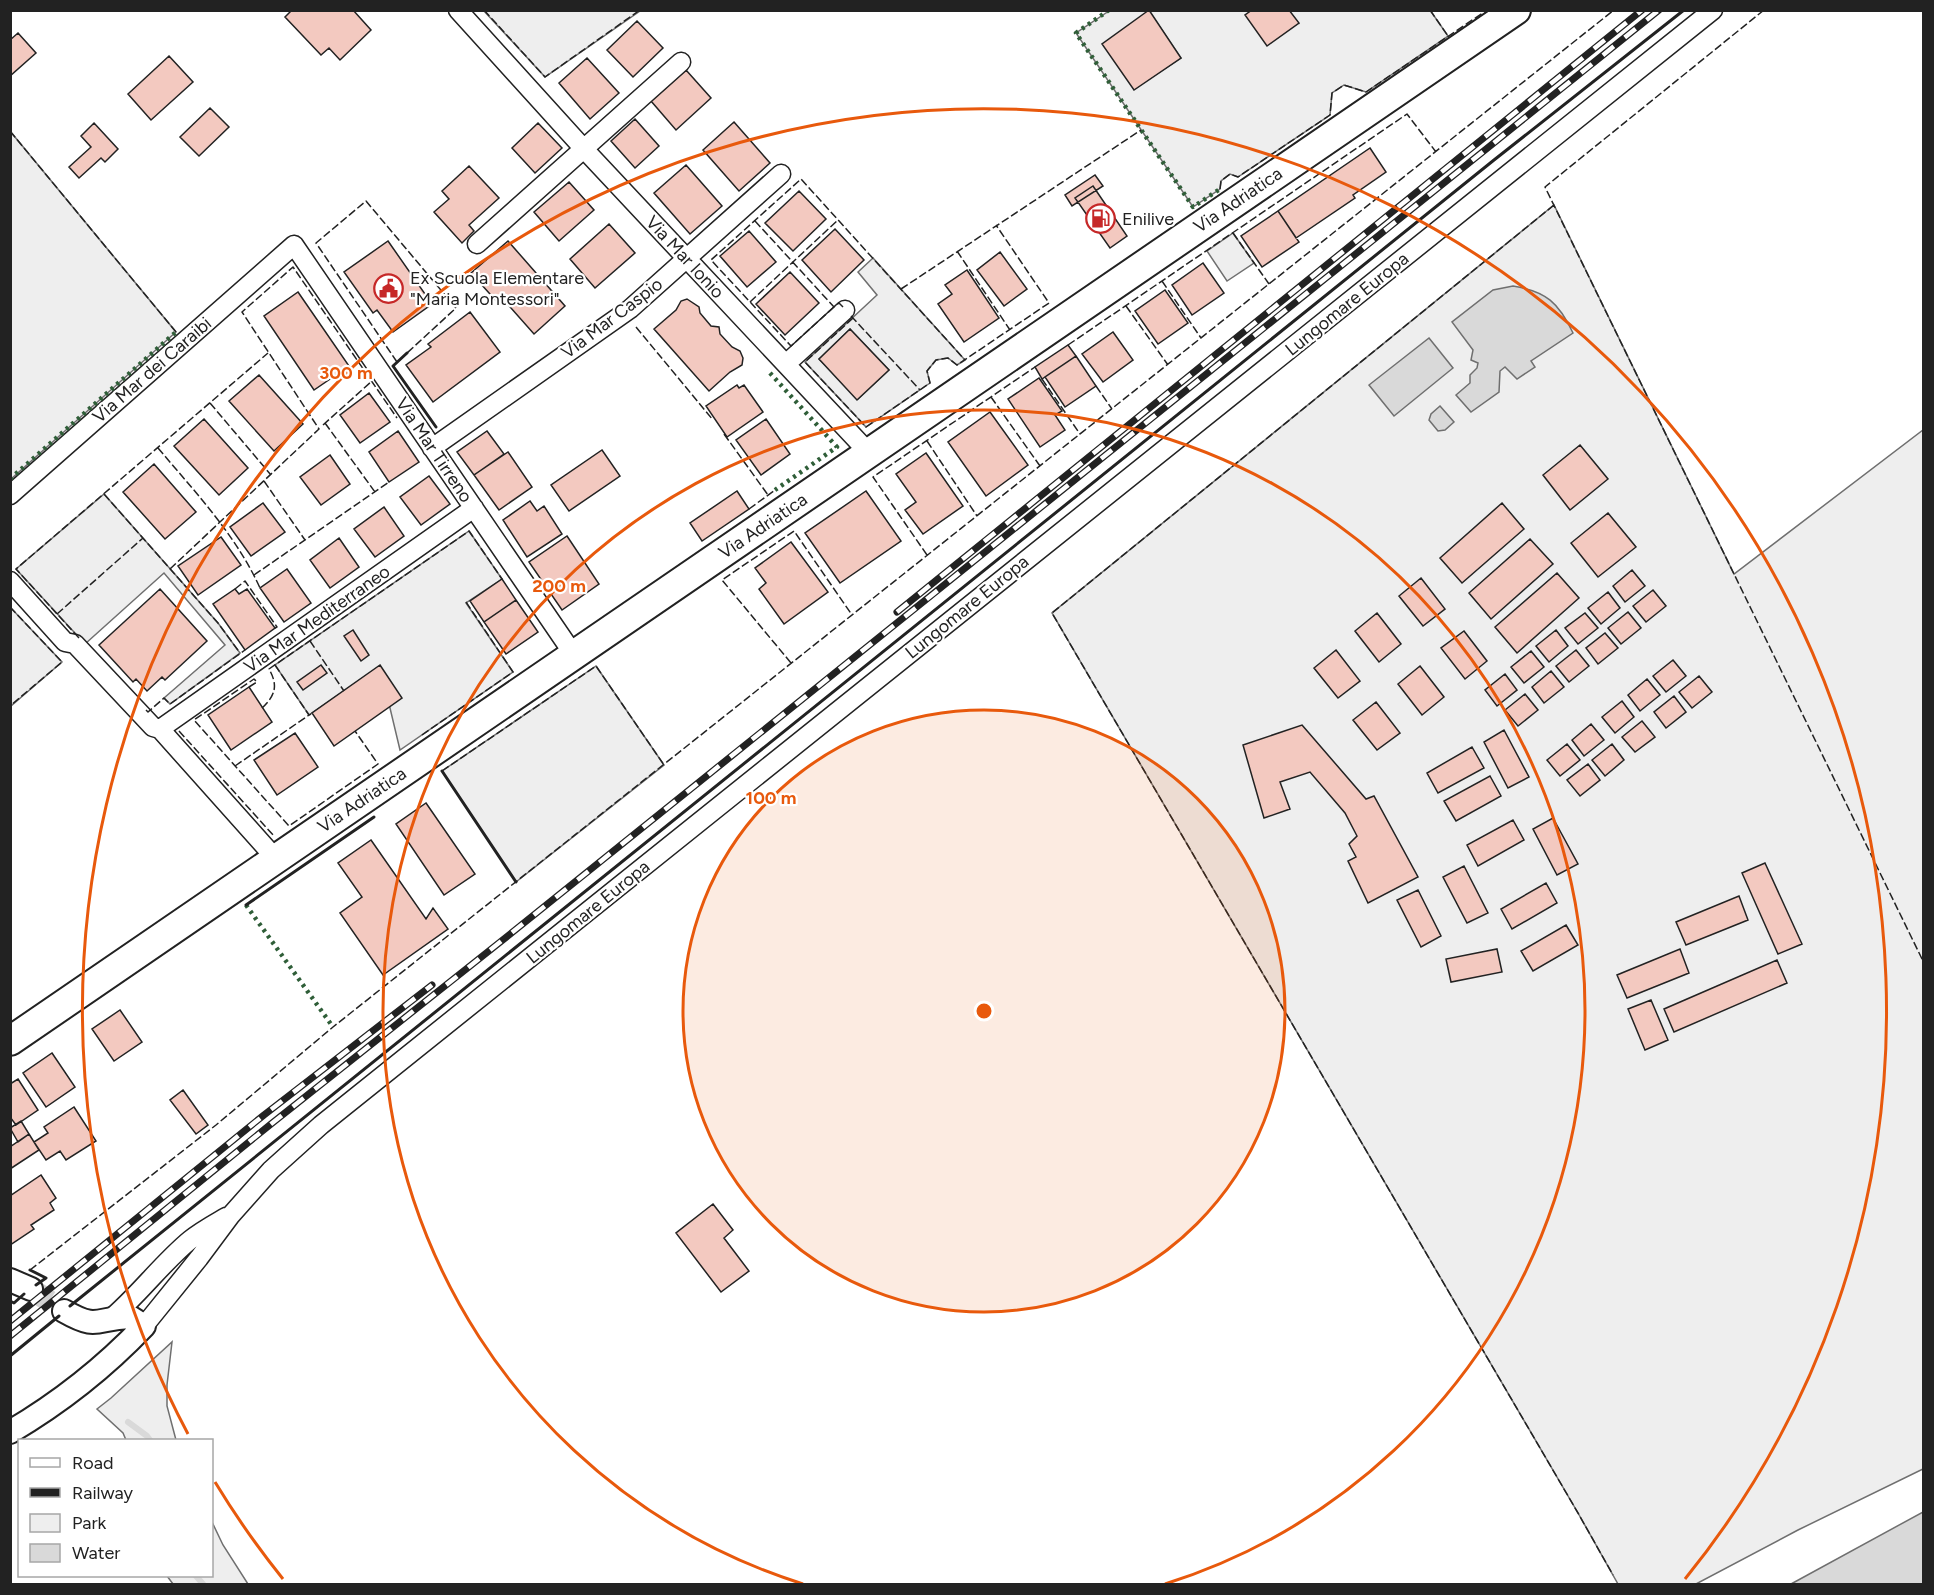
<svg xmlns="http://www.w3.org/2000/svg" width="1934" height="1595" font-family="Figtree,sans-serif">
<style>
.green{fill:#eee;stroke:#6f6f6f;stroke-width:1.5;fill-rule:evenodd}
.water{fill:#d9d9d9;stroke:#6f6f6f;stroke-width:1.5}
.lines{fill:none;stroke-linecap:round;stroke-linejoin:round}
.stream{stroke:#d9d9d9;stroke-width:6}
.building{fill:#f3c9c0;stroke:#222;stroke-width:1.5}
.tertiary-tunnel{stroke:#d3d3d3;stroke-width:22;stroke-dasharray:22 11;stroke-linecap:butt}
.minor-casing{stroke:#222;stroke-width:21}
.tertiary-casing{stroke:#222;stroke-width:26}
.primary-casing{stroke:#222;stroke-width:32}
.minor{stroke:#fff;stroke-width:18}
.tertiary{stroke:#fff;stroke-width:22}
.primary{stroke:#fff;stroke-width:28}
.rail-casing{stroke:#222;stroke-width:7}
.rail{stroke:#fff;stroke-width:4.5;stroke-dasharray:14;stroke-linecap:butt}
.hedge{stroke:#2f5e38;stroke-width:4.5;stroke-dasharray:3 4.5;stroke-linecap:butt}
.fence{stroke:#222;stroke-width:1.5;stroke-dasharray:8 3;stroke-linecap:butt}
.wall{stroke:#222;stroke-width:3}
.ring{fill:none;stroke:#e8590c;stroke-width:3}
.labels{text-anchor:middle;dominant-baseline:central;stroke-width:4.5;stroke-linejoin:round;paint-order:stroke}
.street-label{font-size:18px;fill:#222;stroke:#fff}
.poi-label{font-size:18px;fill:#222;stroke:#fff;text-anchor:start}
.centre{fill:#e8590c;stroke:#fff;stroke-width:3}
.ring-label{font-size:18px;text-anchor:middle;font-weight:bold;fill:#e8590c;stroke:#fff;stroke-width:4.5;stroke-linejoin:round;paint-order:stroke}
</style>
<rect width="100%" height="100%" fill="#fff"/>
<path class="green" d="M1430 10 1448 36 1366 92 1344 85 1332 93 1330 115 1238 177 1230 174 1221 181 1220 189 1193 207 1076 33 1109 11H1252L1298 23 1289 11ZM1149 11 1181 58 1134 89Z
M484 11H640L545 77Z
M10 131 176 332 11 479H10Z
M1554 205 1734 574 1923 430V1469L1798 1530 1696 1584H1618L1578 1513 1052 613Z
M1233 233 1254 263 1227 281 1207 251Z
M873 258 965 360 957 365 948 358 936 360 927 371 930 383 866 427 805 362 877 295 858 272ZM850 329 889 370 858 399 819 359Z
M104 494 218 623 240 653 170 704 164 698 225 645 164 573 85 644 16 569Z
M469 531 502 579 466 603 513 672 400 750 380 666 309 715 275 665Z
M10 607 62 662 11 706H10Z
M596 666 664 765 516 882 442 771Z
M172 1342 167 1385V1406L176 1440H126L123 1433 97 1409 111 1398Z
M212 1522 223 1545 248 1584H173L167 1576H212Z"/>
<path class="water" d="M1513 286C1546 291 1559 303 1573 333L1531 361 1535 367 1517 379 1505 367 1500 371 1499 392 1471 412 1456 395 1470 383V375L1477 368 1478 363 1471 360 1473 350 1452 322 1493 290Z
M1429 338 1453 368 1394 416 1369 385Z
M1440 406 1454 422 1445 430 1438 431 1429 420 1431 414Z
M1923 1512V1584H1791Z"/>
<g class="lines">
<path class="stream" d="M128 1422 147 1436 150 1440
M196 1576 203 1584"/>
</g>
<path class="building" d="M292 10H353L371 30 340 60 329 48 321 55 285 17Z
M1149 10 1181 58 1134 90 1102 44Z
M1252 10H1289L1299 23 1267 46 1245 15Z
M637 21 663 48 633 77 607 50Z
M18 33 36 53 10 76V40Z
M169 56 193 82 151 120 128 94Z
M587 58 619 93 590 119 559 83Z
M686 70 711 98 676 130 651 101Z
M210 108 229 127 199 156 180 137Z
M635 119 659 146 635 168 611 141Z
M734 122 770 163 739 191 703 150Z
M94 123 118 149 105 162 101 158 79 178 69 167 91 147 81 136Z
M538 123 562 148 535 173 512 148Z
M1370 148 1386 172 1353 195 1355 198 1296 238 1278 211Z
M686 165 722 206 690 234 654 193Z
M469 166 499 198 469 225 474 231 462 243 434 212 449 199 442 191Z
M1095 175 1103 186 1072 206 1065 195Z
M569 182 594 210 559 241 534 212Z
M1093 186 1127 236 1110 248 1075 198Z
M799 191 826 219 793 251 765 223Z
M1278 211 1299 242 1262 267 1241 236Z
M609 224 635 253 595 288 570 259Z
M835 229 864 260 831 292 802 260Z
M749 231 776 262 747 287 720 256Z
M388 241 432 304 393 332 377 310 373 313 344 272Z
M508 241 565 306 534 334 504 300 499 304 471 273Z
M1000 252 1027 289 1004 306 977 270Z
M1203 263 1224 293 1192 315 1172 285Z
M967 270 999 318 964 342 938 304 952 294 945 285Z
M790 272 819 303 785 335 756 304Z
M1165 290 1188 323 1158 344 1135 311Z
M298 292 349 366 314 390 264 316Z
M687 299 699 307 700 313 711 326 719 327 720 334 732 347 740 351 743 358 742 365 730 372 709 391 654 329 676 310 681 301Z
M470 312 500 352 433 402 406 365 431 347 428 344Z
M850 329 889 370 857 400 819 359Z
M1113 332 1133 360 1103 382 1082 354Z
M1068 345 1076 356 1042 379 1035 367Z
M1076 356 1096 386 1065 407 1045 377Z
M259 375 303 424 274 451 229 401Z
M1039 378 1062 411 1055 415 1065 430 1040 447 1008 399Z
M737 385 739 388 744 385 763 412 727 437 706 406Z
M369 393 390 422 360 443 340 415Z
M990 412 1028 465 986 496 948 442Z
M204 419 248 468 219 495 174 446Z
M766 419 790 454 761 475 736 440Z
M398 431 419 462 389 482 369 452Z
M487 431 504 454 474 475 457 452Z
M1580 445 1608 479 1570 510 1543 475Z
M602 450 620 476 569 511 551 485Z
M508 452 532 487 499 510 474 475Z
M926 453 963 506 923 534 905 510 916 502 896 474Z
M330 455 350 484 321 505 300 477Z
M154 464 196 512 165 539 123 492Z
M429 476 450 504 421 525 400 497Z
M737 491 749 509 702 541 690 523Z
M866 491 901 541 840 583 805 533Z
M530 501 537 511 544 506 562 534 527 557 503 520Z
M263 503 285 532 251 556 230 527Z
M1502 503 1524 529 1462 583 1440 558Z
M384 507 404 536 375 557 354 529Z
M1608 513 1636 547 1598 577 1571 543Z
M567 536 599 584 562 610 529 562Z
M221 537 241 565 198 595 178 566Z
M339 538 359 567 330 588 310 560Z
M1530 539 1553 564 1491 619 1469 593Z
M791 542 828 592 784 624 759 589 766 583 755 568Z
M287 569 311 603 284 622 260 588Z
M1632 570 1645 586 1625 602 1613 586Z
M1557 573 1579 598 1517 653 1495 627Z
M1421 578 1445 609 1423 626 1399 596Z
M502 579 516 600 484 622 470 601Z
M160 589 207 641 165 680 162 677 147 691 136 679 133 682 99 645Z
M235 589 239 594 247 589 275 628 245 650 213 604Z
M1653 590 1666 606 1646 622 1633 606Z
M1608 592 1620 608 1601 624 1588 608Z
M516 600 538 632 506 654 484 622Z
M1628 612 1641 628 1621 644 1608 628Z
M1377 613 1401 644 1379 662 1355 631Z
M1585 613 1598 628 1578 644 1565 628Z
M353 630 369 655 361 661 344 636Z
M1556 630 1568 646 1549 662 1536 646Z
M1464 631 1487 661 1465 679 1441 648Z
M1605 633 1618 648 1598 664 1586 648Z
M1336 650 1360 681 1338 698 1314 668Z
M1576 650 1589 666 1569 682 1556 666Z
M1531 651 1544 667 1524 683 1511 667Z
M1673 660 1686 676 1666 692 1653 676Z
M321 665 327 673 303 690 297 682Z
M380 665 402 698 334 746 312 713Z
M1420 666 1444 697 1422 715 1398 684Z
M1551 671 1564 687 1544 703 1532 687Z
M1505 674 1517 690 1497 706 1485 690Z
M1699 676 1712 692 1692 708 1679 692Z
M1647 679 1660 695 1640 711 1628 695Z
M249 687 272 722 231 750 208 715Z
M1525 694 1538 710 1518 726 1505 710Z
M1674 696 1686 712 1666 728 1654 712Z
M1622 701 1634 717 1615 733 1602 717Z
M1376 702 1400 733 1377 750 1353 720Z
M1642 721 1655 737 1635 752 1622 737Z
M1591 724 1604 740 1584 756 1572 740Z
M1302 725 1366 799 1374 796 1418 877 1368 903 1348 861 1356 857 1349 844 1357 836 1345 813 1310 772 1280 782 1290 809 1264 818 1243 745Z
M1504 730 1529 777 1508 788 1484 742Z
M295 733 318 767 277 795 254 760Z
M1567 744 1580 760 1560 776 1547 760Z
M1612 744 1624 760 1605 776 1592 760Z
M1472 747 1484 768 1438 793 1427 773Z
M1588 764 1600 780 1580 796 1567 780Z
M1490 776 1501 796 1456 821 1444 801Z
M426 803 475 874 444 895 396 824Z
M1553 818 1578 864 1557 875 1533 829Z
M1513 820 1524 840 1478 866 1467 845Z
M371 840 426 919 433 908 448 929 383 975 340 913 362 897 338 863Z
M1765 863 1802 944 1778 954 1742 873Z
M1464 866 1488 913 1467 923 1443 877Z
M1546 883 1557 903 1512 929 1501 909Z
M1418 890 1441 936 1421 947 1397 900Z
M1739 896 1748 920 1686 945 1676 922Z
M1566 925 1578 945 1533 971 1521 951Z
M1497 949 1502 972 1451 982 1446 959Z
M1680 949 1689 973 1627 998 1617 975Z
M1777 960 1787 983 1674 1032 1664 1009Z
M1651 1000 1668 1040 1645 1050 1628 1009Z
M120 1010 142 1042 114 1061 92 1029Z
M52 1053 75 1087 46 1107 23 1073Z
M18 1079 38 1110 16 1125 10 1117V1084Z
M183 1090 208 1125 196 1134 170 1100Z
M74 1107 96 1141 66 1160 60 1151 46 1160 34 1142 48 1133 44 1127Z
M21 1121 29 1134 18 1142 10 1128Z
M29 1134 39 1150 10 1169V1147Z
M41 1175 56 1198 50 1203 54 1210 31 1225 34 1229 10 1245V1196Z
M713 1204 733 1230 724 1238 749 1271 721 1292 676 1233Z"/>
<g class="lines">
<path class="tertiary-tunnel" d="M31 1289 64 1311"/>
<defs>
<path id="minor" d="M458 10 584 149 869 453
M477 244 681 62
M786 364 845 310
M432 448 630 309 781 174
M10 495 294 245 574 655
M10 581 65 642 75 644 153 727 160 729
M276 859 160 729 474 508
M109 1320C138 1296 161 1264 190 1240 201 1231 214 1224 226 1217
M144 1326 199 1258 231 1215 271 1170 321 1125 1713 10"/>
<path id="tertiary" d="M10 1280 31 1289
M10 1432C61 1402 104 1368 144 1326L130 1317C95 1318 99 1331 64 1311"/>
<path id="primary" d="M10 1041 1516 10"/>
</defs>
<use href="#minor" class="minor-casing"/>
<use href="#tertiary" class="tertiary-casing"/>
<use href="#primary" class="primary-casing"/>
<use href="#minor" class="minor"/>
<use href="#tertiary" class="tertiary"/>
<use href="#primary" class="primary"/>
<defs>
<path id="rail" d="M897 612 1642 10
M10 1321 264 1115 432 985
M10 1336 271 1124 504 939 1659 10"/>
</defs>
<use href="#rail" class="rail-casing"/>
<use href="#rail" class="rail"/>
<path class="hedge" d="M1109 10 1076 33 1193 207 1220 189
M770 373 837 447 775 490
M10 479 176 332
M246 905 333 1027"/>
<path class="fence" d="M484 10 545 77 640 10
M1430 10 1448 36
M1764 10 1545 187 1924 963
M10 131 176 332
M1220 189 1221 181 1230 174 1238 177 1330 115 1332 93 1344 85 1366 92 1487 10
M1554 205 1052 613 1578 1513 1613 1575
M755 221 834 307 839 303 843 307
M1233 233 1269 284
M957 251 1010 330
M1162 281 1201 338
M901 289 1141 130
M750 302 838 220
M1126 306 1168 365
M834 307 791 346 711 260 801 179 965 360
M851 316 920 390
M853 318 805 362 866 427 930 383 927 371 936 360 948 358 957 365 1049 303 996 225
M636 327 713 420
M1068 345 1407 114 1436 152
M397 362 316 243 366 201 456 308 407 353
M1042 379 1080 434
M1096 386 1112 409
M991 397 1040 466
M210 403 271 475
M325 423 375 492
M323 425 372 381
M724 434 768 495
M927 441 977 516
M158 448C195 492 236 535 260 588
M264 481 305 540
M104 494 218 623 240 653
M749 509 775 490
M927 555 873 477 1035 367
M170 569 319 429 242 312 293 267 397 418
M254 575 389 482
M235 589 245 581 277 627 275 628
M10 607 62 662 10 706
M57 614 143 538
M79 638 16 569 268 353
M310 641 344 691
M791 663 722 580 794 531 852 615
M275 665 309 715 311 714
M249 687 257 682 254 679 194 720 289 826 378 764 355 731
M262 708C276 695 278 685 269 669L469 531 502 579
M146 710 148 712 164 698 170 704 245 650
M179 731 274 836
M422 735 513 672 466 602
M235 766 309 715
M442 771 596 666 664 765
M30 1270 216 1125 333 1027 1614 10"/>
<path class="wall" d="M407 353 393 366 436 427
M442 771 516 882
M246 905 374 817
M30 1270 46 1278 36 1285
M10 1301 14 1303 24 1294
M70 1306 1494 160 1684 10
M10 1356 59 1316"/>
</g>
<circle cx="984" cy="1011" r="301" fill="#e8590c" fill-opacity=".12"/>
<g class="ring">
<circle cx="984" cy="1011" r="301"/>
<path d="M803 1584A601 601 0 1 1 1165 1584"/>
<path d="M283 1579A902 902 0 0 1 215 1482M188 1434A902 902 0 1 1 1685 1579"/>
</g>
<defs>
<symbol id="fuel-ring" viewBox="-11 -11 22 22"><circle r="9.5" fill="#fff" stroke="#c62828" stroke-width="1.5"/><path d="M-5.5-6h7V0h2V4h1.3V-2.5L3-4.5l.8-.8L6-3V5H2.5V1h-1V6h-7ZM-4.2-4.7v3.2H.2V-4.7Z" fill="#c62828"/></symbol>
<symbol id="civic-ring" viewBox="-11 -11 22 22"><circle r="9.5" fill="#fff" stroke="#c62828" stroke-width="1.5"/><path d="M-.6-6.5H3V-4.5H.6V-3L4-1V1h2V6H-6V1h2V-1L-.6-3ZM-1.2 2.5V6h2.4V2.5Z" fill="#c62828"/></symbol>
</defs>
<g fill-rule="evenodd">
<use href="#fuel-ring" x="1084" y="202" width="33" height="33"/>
<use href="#civic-ring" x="372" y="272" width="33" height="33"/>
</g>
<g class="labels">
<g class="street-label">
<text transform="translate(1238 200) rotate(-34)">Via Adriatica</text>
<text transform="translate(685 257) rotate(47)">Via Mar Ionio</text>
<text transform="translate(1347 304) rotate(-39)">Lungomare Europa</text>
<text transform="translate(612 318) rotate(-37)">Via Mar Caspio</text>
<text transform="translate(152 370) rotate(-41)">Via Mar dei Caraibi</text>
<text transform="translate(434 450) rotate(56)">Via Mar Tirreno</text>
<text transform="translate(763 526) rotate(-34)">Via Adriatica</text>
<text transform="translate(967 607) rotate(-39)">Lungomare Europa</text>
<text transform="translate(317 619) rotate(-35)">Via Mar Mediterraneo</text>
<text transform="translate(362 800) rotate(-34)">Via Adriatica</text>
<text transform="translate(588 912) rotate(-39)">Lungomare Europa</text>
</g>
<g class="poi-label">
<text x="1122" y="219">Enilive</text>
<text x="410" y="278">Ex Scuola Elementare<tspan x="410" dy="21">"Maria Montessori"</tspan></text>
</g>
</g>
<circle cx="984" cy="1011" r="9" class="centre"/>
<g class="ring-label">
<text x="346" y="379">300 m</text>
<text x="559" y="592">200 m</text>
<text x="771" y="804">100 m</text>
</g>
<rect width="1934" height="1595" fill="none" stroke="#222222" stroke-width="24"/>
<rect x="18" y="1439" width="195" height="138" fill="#ffffff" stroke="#a7a7a7" stroke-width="1.5"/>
<rect x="30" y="1458" width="30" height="9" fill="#ffffff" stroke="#a7a7a7" stroke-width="1.5"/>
<text x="72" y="1469" font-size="18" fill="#222222">Road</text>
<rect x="30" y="1488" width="30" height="9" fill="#222222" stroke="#a7a7a7" stroke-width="1.5"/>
<text x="72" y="1499" font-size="18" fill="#222222">Railway</text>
<rect x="30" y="1514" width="30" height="18" fill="#eeeeee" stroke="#a7a7a7" stroke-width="1.5"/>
<text x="72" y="1529" font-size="18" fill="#222222">Park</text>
<rect x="30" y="1544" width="30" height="18" fill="#d9d9d9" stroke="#a7a7a7" stroke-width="1.5"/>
<text x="72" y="1559" font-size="18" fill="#222222">Water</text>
</svg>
